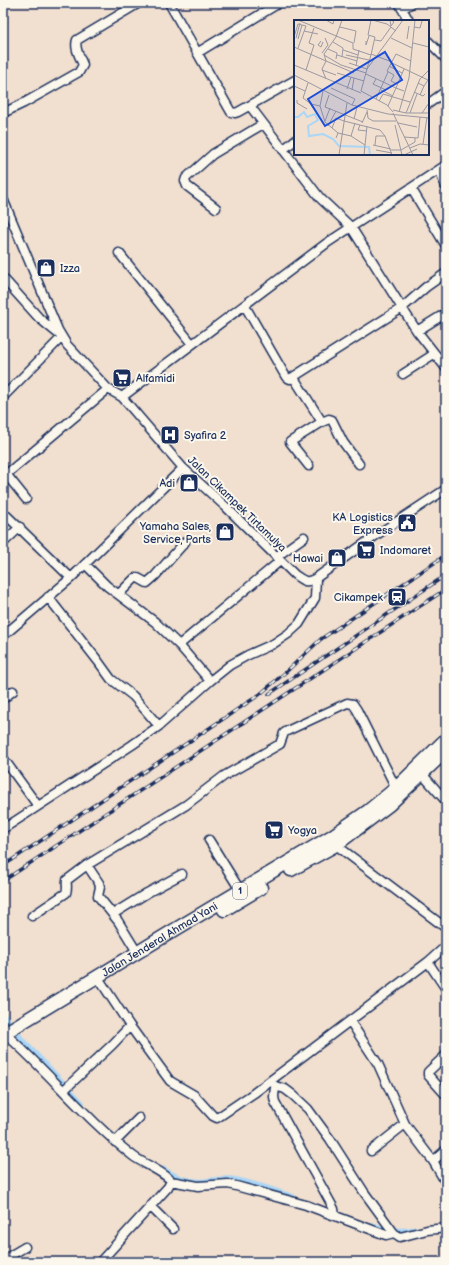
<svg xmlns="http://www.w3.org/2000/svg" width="449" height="1265" font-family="'Balsamiq Sans',sans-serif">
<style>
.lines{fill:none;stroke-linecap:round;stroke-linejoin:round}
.canal{stroke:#abd6f6;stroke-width:7}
.minor-casing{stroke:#1b2f5e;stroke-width:11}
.highway-casing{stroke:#1b2f5e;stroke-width:15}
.minor{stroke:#fbf7ec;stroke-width:8}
.highway{stroke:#fbf7ec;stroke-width:12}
.rail-casing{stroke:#1b2f5e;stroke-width:3.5}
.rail{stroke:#fbf7ec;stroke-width:2;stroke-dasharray:6;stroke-linecap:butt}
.labels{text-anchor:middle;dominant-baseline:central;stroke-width:4;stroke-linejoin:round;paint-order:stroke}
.shield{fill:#fbf7ec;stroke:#5e6b89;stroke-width:1}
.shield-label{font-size:10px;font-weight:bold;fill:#1b2f5e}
.poi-label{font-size:11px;fill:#1b2f5e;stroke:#fbf7ec;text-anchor:start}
.street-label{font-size:11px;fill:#1b2f5e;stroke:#fbf7ec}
.inset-river{fill:none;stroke:#abd6f6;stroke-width:2}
.inset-road{fill:none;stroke:#9b99a2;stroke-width:1}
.view{fill:#1d4ed8;fill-opacity:0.15;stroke:#1d4ed8;stroke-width:2}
.inset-edge{fill:none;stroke:#1b2f5e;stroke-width:2}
</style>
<rect width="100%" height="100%" fill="#f1dfcf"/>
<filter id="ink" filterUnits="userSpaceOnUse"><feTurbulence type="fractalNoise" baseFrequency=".025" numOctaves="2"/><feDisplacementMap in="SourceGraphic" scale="8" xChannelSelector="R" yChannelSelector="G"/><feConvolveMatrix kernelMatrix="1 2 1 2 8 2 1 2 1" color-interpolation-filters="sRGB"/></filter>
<g filter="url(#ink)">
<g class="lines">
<path class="canal" d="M3 1015 22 1041 81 1103
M163 1170C175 1178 190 1183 204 1182 214 1181 222 1179 232 1180 252 1183 272 1191 292 1197
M373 1226C386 1232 402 1232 416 1230"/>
<defs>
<path id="minor" d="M169 3 231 112 235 113 238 112 295 80
M399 3 409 21
M402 9 412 3
M428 41 446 59
M197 53 279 3
M428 104 446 91
M250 106 320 198 351 227 402 308 417 331 446 368
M3 113 24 103 79 72 83 65C80 57 74 48 77 40L139 3
M283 150 295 140
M439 170 446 187
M411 188 446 246
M3 199 58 330 67 345 108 389 122 397 183 468 226 507 295 575C304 581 306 584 316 578L375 536 446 489
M216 208 187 186 185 181 186 178 213 154 263 124
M119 253 192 344
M3 278 39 318 62 337 3 397
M245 306 286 377 290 379 402 308 426 287 446 273
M417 331 446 313
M403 374 434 354
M294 378 322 422 290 442 309 466
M122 397 327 243 446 165
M322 422 329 419 332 420 343 442 359 464
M6 474 26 499
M3 477 108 389
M3 512 71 578
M3 543 20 527
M276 557 304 537
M85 564 107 586 155 622 179 645 210 681
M119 594 135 578H138L147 583 155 576 185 542
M48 597 98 661 111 679 133 696 159 726
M3 636 71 578 183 468
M179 645 280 561
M3 699 13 691
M3 758 38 806
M422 774 446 801
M3 829 132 745 159 726 210 681 230 665 248 655 273 644 288 634 299 624 315 598 316 578
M209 840 240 890
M335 842 336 845 446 928
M87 865 99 883 100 887 98 896 118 921 137 952
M113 914 147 893 182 874
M32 916 66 893C68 888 66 884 67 880L87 865 186 805 224 776 280 744 284 733 287 731 347 703 353 704 357 710 396 788
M428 962 446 989
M101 982 130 1026 170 1081 194 1095 213 1116 217 1118 254 1093 428 962 446 946
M350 1021 378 1064 405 1124 433 1161 446 1183
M10 1038C52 1076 88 1121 133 1156 142 1163 166 1173 171 1181L168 1187 100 1262
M446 1055 428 1072V1075L446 1095
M271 1080 275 1086 285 1089 293 1095 308 1109 330 1139 364 1192 394 1233 400 1237 427 1230 446 1228
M275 1086 274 1097 275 1102 334 1209 335 1216
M64 1090 113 1044 130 1026
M115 1142 139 1118
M371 1151 405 1124
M433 1161 446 1150
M171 1181 198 1186 228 1184 236 1186 306 1205 386 1235 394 1233
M150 1206 173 1229
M3 1260 25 1247"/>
<g id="highway">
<path d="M291 870 336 845 389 805 446 751"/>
<path d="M224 910 261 888"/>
<path id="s1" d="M3 1034 176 929 332 836 368 811 396 788 446 739"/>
</g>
</defs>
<use href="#minor" class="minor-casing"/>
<use href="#highway" class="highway-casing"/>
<use href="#minor" class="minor"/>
<use href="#highway" class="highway"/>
<defs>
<path id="rail" d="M269 694 446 575
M3 866 259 695 287 671 321 639 446 555
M3 881 446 589"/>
</defs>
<use href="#rail" class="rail-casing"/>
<use href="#rail" class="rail"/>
</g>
</g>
<defs>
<symbol id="shop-square" viewBox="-11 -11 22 22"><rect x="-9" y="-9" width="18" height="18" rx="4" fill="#1b2f5e" stroke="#fbf7ec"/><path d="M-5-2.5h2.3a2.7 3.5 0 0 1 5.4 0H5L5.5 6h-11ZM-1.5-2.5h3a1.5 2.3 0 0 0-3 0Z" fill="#fff"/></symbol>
<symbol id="supermarket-square" viewBox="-11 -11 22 22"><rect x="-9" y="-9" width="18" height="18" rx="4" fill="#1b2f5e" stroke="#fbf7ec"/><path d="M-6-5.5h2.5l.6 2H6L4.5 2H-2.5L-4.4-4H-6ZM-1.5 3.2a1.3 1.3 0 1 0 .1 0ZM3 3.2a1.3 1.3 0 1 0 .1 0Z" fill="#fff"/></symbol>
<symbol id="hospital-square" viewBox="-11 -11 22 22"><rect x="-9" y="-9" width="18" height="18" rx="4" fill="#1b2f5e" stroke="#fbf7ec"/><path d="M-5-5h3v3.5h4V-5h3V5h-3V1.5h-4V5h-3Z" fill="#fff"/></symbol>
<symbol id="civic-square" viewBox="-11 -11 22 22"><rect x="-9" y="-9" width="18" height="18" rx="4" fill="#1b2f5e" stroke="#fbf7ec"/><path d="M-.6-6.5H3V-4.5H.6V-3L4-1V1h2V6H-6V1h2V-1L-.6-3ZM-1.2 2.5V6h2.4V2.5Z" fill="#fff"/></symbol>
<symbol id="station-square" viewBox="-11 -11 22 22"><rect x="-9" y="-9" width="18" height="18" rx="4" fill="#1b2f5e" stroke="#fbf7ec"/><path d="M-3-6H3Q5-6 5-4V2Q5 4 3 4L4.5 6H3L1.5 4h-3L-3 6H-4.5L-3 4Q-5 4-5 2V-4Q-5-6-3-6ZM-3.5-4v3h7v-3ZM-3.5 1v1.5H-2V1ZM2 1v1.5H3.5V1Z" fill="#fff"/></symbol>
</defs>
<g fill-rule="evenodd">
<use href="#shop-square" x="35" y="257" width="22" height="22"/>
<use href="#supermarket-square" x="111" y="367" width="22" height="22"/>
<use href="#hospital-square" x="159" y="424" width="22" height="22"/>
<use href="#shop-square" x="178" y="472" width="22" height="22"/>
<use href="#civic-square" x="396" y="512" width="22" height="22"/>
<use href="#shop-square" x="214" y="521" width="22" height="22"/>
<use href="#supermarket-square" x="355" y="539" width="22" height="22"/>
<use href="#shop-square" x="326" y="547" width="22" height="22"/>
<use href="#station-square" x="386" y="586" width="22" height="22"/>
<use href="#supermarket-square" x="263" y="819" width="22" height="22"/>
</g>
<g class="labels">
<rect class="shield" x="233" y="883" width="14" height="16" rx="3"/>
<g class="shield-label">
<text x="240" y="891">1</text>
</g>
<g class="poi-label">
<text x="60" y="268">Izza</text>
<text x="136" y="378">Alfamidi</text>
<text x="184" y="435">Syafira 2</text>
<text x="175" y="483" text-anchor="end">Adi</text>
<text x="393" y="517" text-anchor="end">KA Logistics<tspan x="393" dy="13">Express</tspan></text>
<text x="211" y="526" text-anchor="end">Yamaha Sales,<tspan x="211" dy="13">Service, Parts</tspan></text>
<text x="380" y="550">Indomaret</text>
<text x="323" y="558" text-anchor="end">Hawai</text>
<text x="383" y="597" text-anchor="end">Cikampek</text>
<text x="288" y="830">Yogya</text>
</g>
<g class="street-label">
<text transform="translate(237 504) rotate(44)">Jalan Cikampek Tirtamulya</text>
<text stroke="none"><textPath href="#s1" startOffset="183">Jalan Jenderal Ahmad Yani</textPath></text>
</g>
</g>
<g transform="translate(294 20)">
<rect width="135" height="135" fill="#f1dfcf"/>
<path class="inset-river" d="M0 97H4L10 92 13 97 21 94 24 100 14 106 15 116 29 114 39 119 45 126 75 127 76 135"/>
<path class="inset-road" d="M4 0 59 23V29L77 35 73 49 55 43M32 0 39 4 40 0M78 0 93 4 102 11M96 0 97 6 100 2 97 0M46 7 62 11 60 23M120 7 126 8 128 1M10 11 24 14M0 17 4 4 12 6 4 28M2 18 6 3M97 18 118 28M4 19 8 5M113 19 115 6M81 20 87 21 97 7M27 21 24 25 27 27 29 22M72 21V25L75 16M39 22 49 28 48 37M119 23 135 27M0 27 32 41M34 29 43 33 42 39M49 30 64 35M28 33 34 25 31 18M77 34 98 42M30 35 47 45 72 53M43 35 63 41M52 35 75 40M77 35 81 17 74 15 77 0M32 41 60 53M98 43 134 60 130 66M0 45 67 73M62 46 65 30M95 46 108 53M12 50 20 25 15 23 20 8M28 50 42 55M43 53 70 61M72 54 102 68 94 86M0 55 58 85 94 94 135 98M32 59 28 49 32 41 30 34 42 17 48 0M82 59 79 64 92 70M14 63 9 78 17 84 26 86 29 71M124 63 130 66 126 75M103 64 97 61 100 55 93 51 102 34 117 41M0 66 11 71M37 68 61 79 58 85M53 69 57 57M58 70 60 58M87 70 99 76M110 71 102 68 110 49M120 72 129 76 131 74M35 75 31 87 69 102M82 79 94 52M3 80V83L13 89M85 81 89 74 116 82M26 86 31 102 44 113M73 90 74 98 79 101H102M99 90 112 93 126 59 135 50M99 92 93 85 67 71 73 49 109 0M105 92 115 58 121 0M99 93 119 135M112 93H135M116 93 123 74M128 93 135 83M60 99 63 87M31 101 36 88M50 101 86 110 91 116 98 135M68 103 73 92M104 103 123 107M66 105 64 110 73 111M101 105 108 135M34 106 42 91M38 108 42 98 50 101M57 116 61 103M110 117 124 118 126 97M42 118 44 113 57 116 71 125M129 124 133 97M79 125 97 129M81 125 82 116H91M116 128 126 124 135 125M82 130 98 133M97 130H107L121 122V118M45 135 53 83M70 135 73 106M110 135 123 129"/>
<path class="view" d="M91 32 108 60 31 106 14 79Z"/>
<rect width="135" height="135" class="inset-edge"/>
</g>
<rect width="449" height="1265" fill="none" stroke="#fbf7ec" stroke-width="16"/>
<rect x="8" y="8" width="433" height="1249" fill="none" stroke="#1b2f5e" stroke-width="1.5" filter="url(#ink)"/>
</svg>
